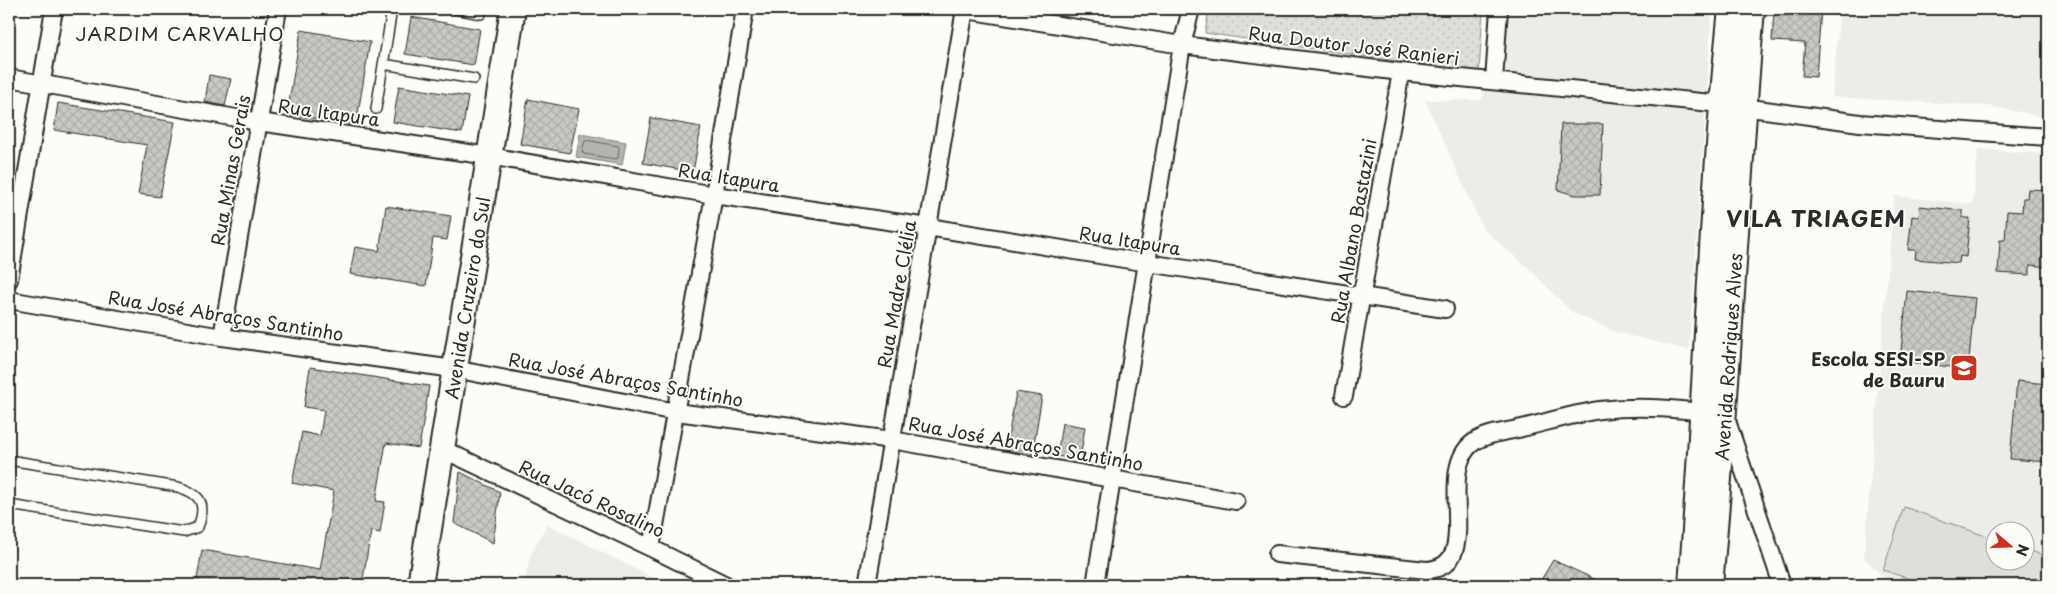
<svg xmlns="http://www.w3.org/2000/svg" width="2057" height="594" font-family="'Playpen Sans',sans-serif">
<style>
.built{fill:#edece8;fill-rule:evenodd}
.grass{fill:url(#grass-dots);stroke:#858482}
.pitch{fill:#dfdeda;stroke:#858482}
.water{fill:#b5b4b1;stroke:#7e7d7b}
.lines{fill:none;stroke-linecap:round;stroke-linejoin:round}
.shore{stroke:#626261;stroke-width:1}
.building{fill:url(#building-cross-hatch);stroke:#2b2b2b}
.lane-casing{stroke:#2b2b2b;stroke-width:12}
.street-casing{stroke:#2b2b2b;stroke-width:20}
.secondary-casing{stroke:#2b2b2b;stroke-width:28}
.lane{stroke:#fdfcf7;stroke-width:9}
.street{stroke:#fdfcf7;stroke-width:16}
.secondary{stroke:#fdfcf7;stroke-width:24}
.labels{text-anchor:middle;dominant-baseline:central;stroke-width:4;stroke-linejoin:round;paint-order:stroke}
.street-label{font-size:18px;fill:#2b2b2b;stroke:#fdfcf7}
.poi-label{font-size:18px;font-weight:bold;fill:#2b2b2b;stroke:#fdfcf7;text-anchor:end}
.neighbourhood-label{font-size:19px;letter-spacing:1px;fill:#2b2b2b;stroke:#fdfcf7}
.district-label{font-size:22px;font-weight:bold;letter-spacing:1px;fill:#2b2b2b;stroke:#fdfcf7}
</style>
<defs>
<pattern id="grass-dots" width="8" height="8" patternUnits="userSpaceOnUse" patternTransform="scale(1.25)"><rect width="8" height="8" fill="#dfdeda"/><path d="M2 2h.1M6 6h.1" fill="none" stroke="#c0bfbb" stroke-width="1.8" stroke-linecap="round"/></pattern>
<pattern id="building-cross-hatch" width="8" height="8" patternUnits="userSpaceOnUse" patternTransform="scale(1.25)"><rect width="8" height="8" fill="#c9c8c4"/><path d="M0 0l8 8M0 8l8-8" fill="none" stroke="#adaca9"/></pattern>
</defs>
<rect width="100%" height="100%" fill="#fdfcf7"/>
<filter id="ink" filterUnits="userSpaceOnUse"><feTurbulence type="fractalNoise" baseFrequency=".02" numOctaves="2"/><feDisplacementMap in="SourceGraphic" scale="10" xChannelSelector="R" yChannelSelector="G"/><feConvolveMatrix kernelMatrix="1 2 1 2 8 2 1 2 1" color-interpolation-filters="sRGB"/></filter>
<g filter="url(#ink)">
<path class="built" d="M1493 9H1712L1689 350 1618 333 1570 311 1533 272 1483 229 1425 100H1482Z
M1840 9H2048V118L1989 106 1832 97Z
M1978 149 2048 154V585H1892L1864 558 1894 196 1973 204ZM1994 532H2024V562H1994Z
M547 524 653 578 651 585H524L530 556Z"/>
<path class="grass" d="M1209 9H1483L1479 73 1205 33Z"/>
<path class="pitch" d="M1904 507 1994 539V562H2024L2025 549 2048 557V585H1927L1883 570Z"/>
<path class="water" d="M580 134 626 142 622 165 576 157Z"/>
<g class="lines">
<path class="shore" d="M586 140 618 146 619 148 618 158 615 159 584 154 582 151Z"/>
</g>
<path class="building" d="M1806 9H1821L1816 77 1802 76 1805 43 1772 41 1774 11 1805 13Z
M411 17 480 29 474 65 405 54Z
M301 30 370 42 356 125 287 114Z
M209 75 231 79 225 106 205 102Z
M399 86 468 97 462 133 393 122Z
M528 99 579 109 570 153 520 144Z
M58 103 175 122 160 197 138 194 147 145 54 130Z
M651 118 701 127 693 172 643 163Z
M1561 124H1603L1600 195H1575L1558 190Z
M2028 189 2048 190V267L2030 265V275L1998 273 2000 240H2005L2007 211 2022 212 2023 198H2027Z
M386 206 451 216 447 240 433 238 426 286 350 274 355 247 379 251Z
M1920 206 1963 211V218H1970L1966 257 1960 256 1959 263 1915 259 1916 250H1908L1912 216 1919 217Z
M1907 291 1975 298 1968 369 1900 361Z
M310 367 429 386 419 448 386 443 376 501 385 502 380 533 371 531 362 585H196L202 550 320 570 334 491 292 483 302 432 320 436 324 410 304 407Z
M2017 381 2048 384V462L2010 459Z
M1016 392 1042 396 1032 455 1006 450Z
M1062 423 1085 427 1080 460 1057 456Z
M460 472 500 492 493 543 454 523Z
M1553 560 1607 585H1538Z"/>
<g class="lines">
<defs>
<path id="lane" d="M456 9 481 14
M383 64 474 79
M376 109 392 9
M9 463 15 461 178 487C201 494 207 504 198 527L184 532 9 505"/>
<path id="street" d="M960 9 1182 45 1401 72 1721 104 1860 123 2048 137
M9 78 259 122 489 156 714 195 928 227 1148 263 1445 309
M1494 81 1499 9
M9 280 54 9
M9 300 222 337 454 369 676 412 892 440 1236 501
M222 337 278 9
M1344 396 1401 72
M440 448 651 548 726 585
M651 548 714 195 745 9
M1277 554 1426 570C1487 567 1432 471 1474 442 1487 433 1506 432 1522 428 1547 422 1573 414 1600 410 1642 405 1683 409 1725 415L1782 585
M867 585 965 9
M1095 585 1182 45 1191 9"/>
<g id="secondary">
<path id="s1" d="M420 585 513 9"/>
<path d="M1691 585C1706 393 1711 200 1731 9"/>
<path id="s2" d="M1710 585C1728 393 1736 201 1752 9"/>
</g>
</defs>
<use href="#lane" class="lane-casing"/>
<use href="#street" class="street-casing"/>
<use href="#secondary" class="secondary-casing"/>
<use href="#lane" class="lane"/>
<use href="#street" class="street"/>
<use href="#secondary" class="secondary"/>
</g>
</g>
<defs>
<symbol id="school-square" viewBox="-11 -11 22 22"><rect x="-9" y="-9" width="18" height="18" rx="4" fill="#c8321e" stroke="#fdfcf7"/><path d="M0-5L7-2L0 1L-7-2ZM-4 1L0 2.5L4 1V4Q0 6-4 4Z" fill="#fff"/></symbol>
</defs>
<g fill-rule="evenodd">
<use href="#school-square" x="1948" y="352" width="32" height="32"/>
</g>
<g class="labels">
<g class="street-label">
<text transform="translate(1354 45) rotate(7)">Rua Doutor José Ranieri</text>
<text transform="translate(329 112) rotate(8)">Rua Itapura</text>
<text transform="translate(230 170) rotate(-80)">Rua Minas Gerais</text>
<text transform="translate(729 177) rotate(9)">Rua Itapura</text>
<text transform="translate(1353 231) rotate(-80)">Rua Albano Bastazini</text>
<text transform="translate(1130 240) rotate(9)">Rua Itapura</text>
<text transform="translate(896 294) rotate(-80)">Rua Madre Clélia</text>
<text stroke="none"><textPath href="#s1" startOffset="291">Avenida Cruzeiro do Sul</textPath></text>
<text transform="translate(226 315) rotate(9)">Rua José Abraços Santinho</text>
<text stroke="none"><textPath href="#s2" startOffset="229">Avenida Rodrigues Alves</textPath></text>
<text transform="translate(626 379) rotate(10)">Rua José Abraços Santinho</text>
<text transform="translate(1026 443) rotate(10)">Rua José Abraços Santinho</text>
<text transform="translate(592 498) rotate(25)">Rua Jacó Rosalino</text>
</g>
<g class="poi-label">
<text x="1945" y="358">Escola SESI-SP<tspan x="1945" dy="21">de Bauru</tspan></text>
</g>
<g class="neighbourhood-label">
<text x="180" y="33">JARDIM CARVALHO</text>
</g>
<g class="district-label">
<text x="1816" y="217">VILA TRIAGEM</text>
</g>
</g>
<rect width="2057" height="594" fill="none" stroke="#fdfcf7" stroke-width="30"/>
<rect x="15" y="15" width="2027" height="564" fill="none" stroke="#2b2b2b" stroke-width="2" filter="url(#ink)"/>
<g transform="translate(2010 546) rotate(109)"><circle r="24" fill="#fdfcf7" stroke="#a9a8a5"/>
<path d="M0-4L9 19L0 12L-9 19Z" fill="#c8321e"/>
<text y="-8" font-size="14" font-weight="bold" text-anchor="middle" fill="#2b2b2b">N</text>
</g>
</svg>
